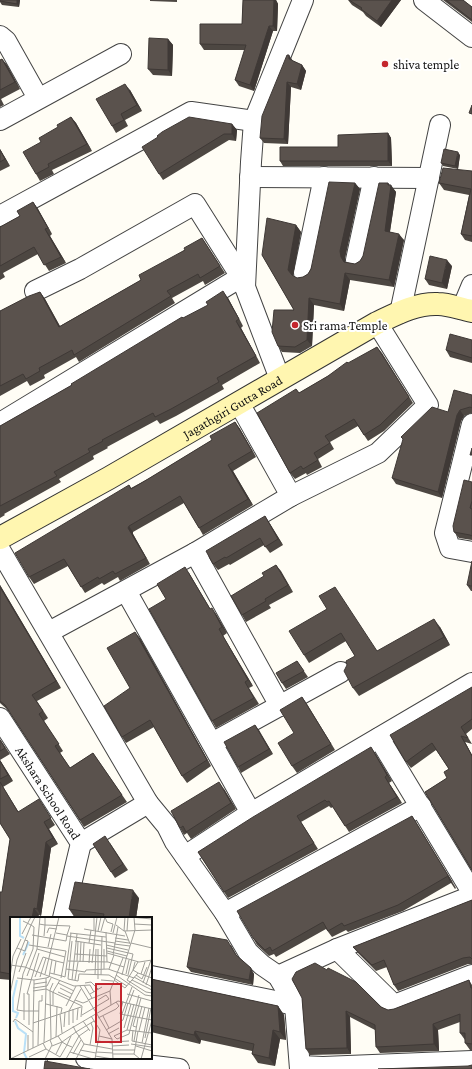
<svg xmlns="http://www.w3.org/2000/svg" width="472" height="1069" font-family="'Crimson Pro',serif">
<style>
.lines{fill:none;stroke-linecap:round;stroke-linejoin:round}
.street-casing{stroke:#444;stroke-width:22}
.secondary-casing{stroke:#333;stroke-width:24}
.street{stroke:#fff;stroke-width:20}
.secondary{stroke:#fff6b0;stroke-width:22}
.wall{fill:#4d4742}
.shaded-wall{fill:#3f3936}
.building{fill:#5a524d;stroke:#3f3936}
.poi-dot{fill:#c4262e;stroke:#fff;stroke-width:1.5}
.labels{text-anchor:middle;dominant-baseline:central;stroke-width:4;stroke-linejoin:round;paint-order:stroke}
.poi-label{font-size:13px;fill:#111;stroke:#fff;text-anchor:start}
.street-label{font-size:13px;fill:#111;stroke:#fff}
.inset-river{fill:none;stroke:#b9e0f7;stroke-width:2}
.inset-road{fill:none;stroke:#a09f9a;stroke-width:1}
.view{fill:#c4262e;fill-opacity:0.15;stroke:#c4262e;stroke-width:2}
.inset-edge{fill:none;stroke:#111;stroke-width:2}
</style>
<rect width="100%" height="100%" fill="#fffdf5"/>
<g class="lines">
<defs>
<g id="street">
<path d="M424 0 472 37"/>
<path d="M0 36 6 41 38 98"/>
<path d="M0 120 121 54"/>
<path d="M250 177 429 178"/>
<path d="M0 216 191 112 254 121"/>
<path d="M356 260 374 177"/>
<path d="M304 273 324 177"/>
<path d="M35 291 80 269 195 204 241 277 245 287"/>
<path d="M462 309 472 285"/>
<path d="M400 313 440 125"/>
<path d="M280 379 245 287 251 162 254 121 303 0"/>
<path d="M239 403 291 496"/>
<path d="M0 423 241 277"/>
<path d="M472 424 445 533 450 548 472 552"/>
<path d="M0 550 148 803 167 826 175 842 225 913 248 952 262 965 278 976 295 1005 300 1069"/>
<path d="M195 553 280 706"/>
<path d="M126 591 251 813"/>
<path d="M49 632 195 553 291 496 378 453 428 405 377 323"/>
<path id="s1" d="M0 718 81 843 63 918"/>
<path d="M379 738 472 892"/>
<path d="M212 743 341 672"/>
<path d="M81 843 148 803"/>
<path d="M185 856 251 813 472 683"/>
<path d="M225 913 421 806"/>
<path d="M337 949 394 1005 472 975"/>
<path d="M151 976 295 1005"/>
<path d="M278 976 337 949 472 896"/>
<path d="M86 1058 179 1069"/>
<path d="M300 1066 323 1067 472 1061"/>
<path d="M36 1069 37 1058"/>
</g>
<g id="secondary">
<path id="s2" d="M0 538 109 478 377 323C396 314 416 303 438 304 449 304 461 309 472 311"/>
</g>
</defs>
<use href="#street" class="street-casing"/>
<use href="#secondary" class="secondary-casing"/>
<use href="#street" class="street"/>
<use href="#secondary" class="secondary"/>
</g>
<path class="wall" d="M0 0H20L19 7 2 5 0 2Z
M150 0H177V2L150 1Z
M243 0H276L278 4 277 31H273L254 91 239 86 235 80 245 50H204L200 44 242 24Z
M348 0H401L381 27 366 16 363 12 352 5Z
M443 0H463L472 7V22Z
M168 39 173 45 172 76 153 75 148 69Z
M2 59 7 65 20 89 1 99 4 105 0 107V60Z
M293 61 302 65 306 71 301 90 291 87 288 144 264 143 260 138Z
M130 90 142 111 125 120 128 126 116 133 112 126Z
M71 117 76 123 92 151 52 170 54 174 40 181 36 174 41 142Z
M232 124 237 130 236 141 229 140 163 180 159 174Z
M388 133 391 138 392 166H283L280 161 338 147Z
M0 149 10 166 0 171Z
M460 155 458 169 443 166 441 163Z
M472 171V242L465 240 461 234 469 195 444 190 439 183Z
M355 183 360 189 345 258V262L355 264 360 261 363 256 388 183 396 192 390 232 404 240 394 287 350 280 344 311 314 305 312 346 300 353 282 352 278 346 294 310 262 255 296 225 301 232 293 276 297 278 303 277 308 274Z
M33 202 38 209 52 234 50 236 66 263 49 271 38 254 3 273 5 277 0 280V227L20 216Z
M202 238 225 273 205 285 203 281 172 298 175 303 79 362 76 357 44 375 45 378 30 386 27 381 0 396V311L40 292 45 299 60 326 141 280Z
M452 266 447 289 429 285 425 279Z
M228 298 243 326 241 328 260 363 222 385 224 389 176 416 160 424 157 420 107 447 108 448 93 456 94 459 59 479 61 482 4 514 5 515 0 518V426L72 385 183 318Z
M472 340V363L450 357 446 350Z
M377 347 413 403 384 431 368 441 358 426 330 442 334 449 318 459 322 467 307 475 306 473 295 479 290 473 296 389 299 393Z
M472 395V413L464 416 461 421 442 498 396 484 392 478 448 412Z
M235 422 240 429 256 457 233 471 253 505 203 535 199 528 184 503 133 532V534L150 564 120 581 118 577 104 585 102 583 85 593 68 566 34 584 29 577 129 485 131 488 148 479 212 440Z
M472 482V540L459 538 454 532Z
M265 516 283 545 270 553 264 545 230 565 229 564 218 570 213 564Z
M276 565 293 592 269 605 271 608 246 622 242 615 264 576Z
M189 573 210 609 216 614 227 633 223 636 253 686 249 688 259 704 216 728 212 721 166 599Z
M0 585 61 688 37 701 48 718 44 721 63 751 60 753 70 768 93 753 127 802 84 827 9 711 0 703Z
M467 585 472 586V591H471Z
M327 609 377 651 440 627 450 645 359 696 353 688 355 656 346 641 309 663 304 655Z
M140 638 211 766 187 783 182 776 154 727 126 743 122 737 130 688Z
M297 661 308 677 286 689 282 683Z
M472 687V729L466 734 472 744 465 742 472 755V871L425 792 447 778 449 769 436 750 411 768 406 762Z
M302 697 335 750 297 773 292 766 294 733Z
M255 725 273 754 241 773 238 767Z
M0 739 10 754 0 760 13 781 3 787 18 812 43 806 55 825 49 829 58 844 51 848 41 916 39 915 11 918V980L0 979V892H2L10 839 0 823Z
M375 753 392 781 389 783 402 803 349 832 333 807 331 808 329 806 301 822 318 849 228 898 198 852Z
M224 789 236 809 191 839 187 833 184 835 180 828Z
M412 816 456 888 455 889 451 883 403 911 348 932 346 930 332 937 326 929 276 957 274 954 269 956 257 945 253 938Z
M110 843 128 870 115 878 111 872Z
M139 898 136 918H75L69 909Z
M472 900V964H468L398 991 394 985 387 967 376 971 358 953 353 947Z
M231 945 237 956 254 974 253 985 191 972 187 967Z
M151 979 278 1006 284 1015 286 1040 280 1039 275 1066 258 1063 252 1054V1051L201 1040 200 1044 151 1032Z
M469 980 472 985V1050H470L465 1043V1040L460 1033V1022L438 1030 439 1051 380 1053 376 1047 375 1030 350 1017 351 1054 310 1055 306 1049 302 998 381 1007 388 1010 394 1009Z"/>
<path class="shaded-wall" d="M17 0H20L19 7 17 4Z
M274 0H276L278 4 277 31 273 26Z
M392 0H401L381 27 377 21Z
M269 26 273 31 254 91 250 85Z
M168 39 173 45 172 76 168 70Z
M289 55 293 61 289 59Z
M2 59 7 65 20 89 15 82Z
M302 65 306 71 301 90 297 84Z
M287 82 291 87 288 144 284 139Z
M125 84 130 90 142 111 137 105Z
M71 117 76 123 92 151 87 144Z
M232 124 237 130 236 141 232 134Z
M388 133 391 138 392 166 388 161Z
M0 149 10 166 5 159 0 150Z
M458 152 460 155 458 169 455 166Z
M355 183 360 189 345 258V264L341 257 340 251Z
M388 183 391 187V185L396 192 389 237 385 231Z
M33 202 38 209 52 234 48 228Z
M296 225 301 232 293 276 288 270Z
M45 229 50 236 66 263 61 257Z
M399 234 404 240 394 287 389 280Z
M447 260 452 266 447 289 442 283Z
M345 273 350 280 344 311 340 304Z
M223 291 228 298 243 326Z
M40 292 45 299 64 334 59 327Z
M309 298 314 305 312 346 307 340Z
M236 321 241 328 260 363Z
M377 347 382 353 413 403 409 397Z
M460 410 464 416 461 421 442 498 438 492 457 415Z
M235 422 240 429 256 457 252 451Z
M228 465 233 471 253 505 248 499Z
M265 516 269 522 283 545 278 539Z
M129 526 133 532V534L150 564 128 528Z
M276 565 281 571 293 592 288 585Z
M185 567 189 573 214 615 210 609Z
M0 585 61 688 56 681 0 587Z
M212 608 216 614 227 633 222 627Z
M434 619 440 627 450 645 444 637Z
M219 629 223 636 253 686 248 680Z
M135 632 140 638 211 766 207 760Z
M302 697 307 704 335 750 331 744Z
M255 725 259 730 273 754 269 749Z
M461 736 465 742 472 755V756Z
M371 747 375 753 392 781 387 775Z
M0 760 13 781 8 775 0 761Z
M385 777 389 783 402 803 397 797Z
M0 782 3 787 23 819 18 812Z
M219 782 224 789 236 809 231 803Z
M412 816 416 822 456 888 452 882Z
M44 822 49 829 58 844 53 838Z
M46 842 51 848 41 916 37 909Z
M133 890 139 898 136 918H129Z
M34 908 39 915 38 918H32Z
M251 968 254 974 253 985 249 980Z
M278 1006 284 1015 286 1040 280 1032Z
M346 1011 350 1017 351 1054 347 1048Z
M433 1024 438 1030 439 1051 434 1044Z
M273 1030 280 1039 275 1066 269 1058Z
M195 1031 201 1040 200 1044 194 1035Z"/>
<path class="building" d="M0 0H17V4L0 1Z
M243 0H274L273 26H269L250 85 235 80 246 45 200 44V24H242Z
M349 0H392L377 21 361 9 362 8Z
M446 0H463L472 7V20Z
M149 38 168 39V70L148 69Z
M287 55H289V59L302 65 297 84 287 82 284 139 260 138 262 116Z
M2 59 15 82 0 90V60Z
M125 84 137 105 121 114 124 120 112 126 96 99Z
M472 105V114L469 113Z
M71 117 87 144 48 164 49 167 36 174 23 152 41 142 39 138 58 127 57 125Z
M189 117 232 124V134H224L159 174 142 147 158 137 157 136 162 132Z
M388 133V161H280V147H338V135Z
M444 149 458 152 455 166 441 163Z
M0 150 5 159 0 162Z
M443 168 472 171V236L461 234 471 189 439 183Z
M329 182 355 183 340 251 341 257 344 262 355 264 360 261 363 256 379 183H388V185H391L385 231 399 234 389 280 345 273 340 304 309 298 307 340 295 347 278 346 272 332 274 310H294L262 255 267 218 296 225 288 270 292 275 297 278 303 277 308 274 311 269Z
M33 202 48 228 45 229 61 257 44 265 34 247 0 266V227L20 216 17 211Z
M202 238 220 266 200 278 198 274 167 291 171 296 74 355 72 350 39 368 40 371 26 379 23 374 0 386V311L29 296 40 292 59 327 141 280 139 275 185 250 184 248Z
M430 256 447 260 442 283 425 279Z
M223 291 239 319 236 321 256 356 217 378 219 382 171 409 155 417 153 413 102 440 103 441 88 449 90 452 54 472 57 476 0 506V426L72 385 71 384 182 317 183 318 208 305 206 302Z
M450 334 472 340V358L446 350Z
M377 347 409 397 380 425 364 435 354 419 325 436 330 443 314 453 318 460 303 469 301 466 290 473 257 413 296 389 299 393 328 376 347 362 348 363Z
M454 390 472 395V408L470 407 460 410 457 415 438 492 392 478 403 439 401 437 432 407 448 412Z
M235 422 252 451 228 465 248 499 199 528 180 496 129 526 128 528 146 558 115 574 113 571 99 579 98 577 81 587 64 559 29 577 15 553 129 485 131 489 148 479 212 440 210 436Z
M472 448V455H470Z
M464 480 472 482V501L470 508 472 509V536L470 535 454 532 453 526Z
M265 516 278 539 265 547 260 538 226 558 225 557 213 564 206 551Z
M472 561V586L467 585Z
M276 565 288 585 265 599 266 601 242 615 231 596 264 576 262 573Z
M185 567 210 609 212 608 222 627 219 629 248 680 245 682 254 698 212 721 149 609 166 599 157 584Z
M0 587 56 681 32 695 43 711 39 714 59 744 55 746 70 768 93 753 122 795 80 820 5 705 0 701Z
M335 587 377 651 434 619 444 637 353 688 344 671 347 665 346 661 355 656 341 633 304 655 289 631 327 609 319 596Z
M135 632 207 760 182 776 150 720 122 737 104 706 130 688 107 648Z
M297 661 304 671 282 683 276 673Z
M472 687V719L461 727 468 738 461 736 472 756V870L425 792 447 778 444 772 449 769 432 743 406 762 390 735Z
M302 697 331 744 292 766 278 743 294 733 280 710Z
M255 725 269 749 238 767 224 742Z
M0 740 5 748 0 751Z
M371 747 387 775 385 777 397 797 345 826 329 801 327 802 325 800 297 816 314 843 224 892 198 852 253 817Z
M0 761 8 775 0 779Z
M0 782 18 812 39 799 51 818 44 822 53 838 46 842 37 909 34 908 32 918H11V974L0 972V892H2L10 839 0 823Z
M219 782 231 803 186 832 183 826 180 828 171 811Z
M412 816 452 882 451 883 448 876 398 905 344 926 342 923 328 931 323 922 272 951 270 947 265 950 253 938 237 911Z
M105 836 123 864 111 872 93 844Z
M75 882 133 890 129 918H103L104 914 69 909Z
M472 900V959L470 957 463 958 394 985 384 960 372 965 353 947Z
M193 934 227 940 236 955 251 968 249 980 187 967Z
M315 963 327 970 328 968 356 982 381 1007 388 1010 394 1009 469 980 471 988H472V1044L465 1043V1033H460V1014L433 1024 434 1044 376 1047 375 1025 346 1011 347 1048 306 1049 302 998 292 979 296 972Z
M151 979 278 1006 280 1032 273 1030 269 1058 252 1054 254 1044 195 1031 194 1035 151 1025Z
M45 1061 90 1069H44Z
M472 1065V1069H378L468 1066Z"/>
<g class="poi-dot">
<circle cx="385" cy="64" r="4"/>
<circle cx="295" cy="325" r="4"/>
</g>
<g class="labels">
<g class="poi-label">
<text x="393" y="64">shiva temple</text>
<text x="303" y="325">Sri rama Temple</text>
</g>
<g class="street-label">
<text stroke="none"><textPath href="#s2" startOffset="267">Jagathgiri Gutta Road</textPath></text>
<text stroke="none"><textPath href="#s1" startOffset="89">Akshara School Road</textPath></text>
</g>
</g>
<g transform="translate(10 917)">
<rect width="142" height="142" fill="#fffdf5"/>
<path class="inset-river" d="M10 0V19L14 21M13 38 19 25M6 101 8 96 3 94V81L7 63M5 104 8 111 16 117 14 136 17 142"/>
<path class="inset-road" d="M95 0 97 5 103 7 101 15M120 0 142 2M29 7 35 8V0M124 7 142 8M106 8 114 14 142 13M74 12 115 19M84 13V0M88 14 91 0M91 14 95 0M114 14 115 0M115 14 120 27M117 14 118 0M96 15 97 45M37 16 39 11 47 12M60 16 96 20M103 16 107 0M12 17 21 0M22 18 56 24 57 18 46 16M34 19 35 8 60 9 57 18M57 19 105 26M105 21 118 23M62 24 58 62 68 64 69 57 99 58 117 69M65 24 91 28M105 24 119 26M79 26 81 13M121 26 142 31M104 27 120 29M19 28 56 34M96 28 118 33M38 30 41 17M7 31 15 34 18 24 15 23M97 31 123 37 118 58M27 32 55 40M88 32V62M97 34 117 39M97 36 129 45 142 43M65 37 97 39M103 38 108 10M116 42 125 13 124 0M42 43 39 60 36 61V72L72 89 71 100M58 44 98 45 114 50M67 44 68 25M70 45 71 25M73 45 74 26M125 45 123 53 128 56M128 45 117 63 136 75 142 76M79 46 80 32M82 46 87 0M0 48 15 50 64 69 80 68 84 75M56 52 75 55 76 53 98 52 124 61M94 52V32M99 52 104 38M9 55 16 36M40 56 52 59M35 57 49 0M44 57 46 44 54 46M116 57 119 43M131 57 135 45M85 58 86 32M91 58 92 20M106 58 135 78 142 79M112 58 116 42M126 58 132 62 137 50M17 59 27 32 30 0M52 59 55 60 61 16M0 60 3 39 11 22M25 60 33 40 46 44M30 60 36 41M124 60 142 70M7 61 24 63V67L37 65M51 61 56 34M24 63 36 61M62 63 67 17M65 63 68 45M91 63 103 64M104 63 115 71 128 56 142 61M122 63 142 73M48 66 64 74M75 66 81 65 88 72M133 66 141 43M74 68 82 81M136 68 142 50M70 69 102 122 103 142M23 71 37 69 41 61M50 71 62 77M23 74 36 72M48 75 61 81M14 76V94H29M0 77 7 43 21 8 13 4M80 77 92 70M117 77 142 84M65 83 73 86 78 84M78 83 100 74M88 83 96 78 99 82M113 84 110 97 142 103M119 86 124 73M36 87 52 91 51 96M43 88V75L50 63M101 88 100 74 113 41M56 89 66 69M50 97 52 116M112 97 122 70M72 98 99 82M81 99 90 113 85 142M93 99 99 111M88 101 106 92 109 89 106 85M129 101 132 89M35 102 36 72M14 103V94L7 93 13 57 23 32 24 10 21 8 25 0M67 103 68 91M73 104 80 114M3 105 5 102 23 115 24 67M23 106 71 90M63 106V92M19 108V77H17L29 36M59 108V94L71 72M54 110 55 95M126 110 123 109 131 81M114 111 121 87M96 113 113 103 118 86M117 113 124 87M123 113 122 124 142 128M129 114 135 90M98 117 109 111M61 119 57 128 62 130M89 119 102 122M104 119 107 122 119 117 129 78M104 119 117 113 142 116M46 120 47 89M135 121 141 91M41 122 40 73 43 66M88 124 102 126M124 124 128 101M34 125 35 102M52 125 66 115 63 109M102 125 119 124M33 126 36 132 50 140 57 128 52 125 46 137M132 126 139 91M74 127 102 132M121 127 141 130M28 128 29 84H32V78M80 128 83 111 81 106M42 129 52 125 48 119M102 129 119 128M126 129 142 134M23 131V115M18 133V118M70 133 86 136M103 133H125M60 135 83 142M86 135 103 136M63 137 71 123M103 137H124L130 142M124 137 128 114M85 139 103 142M19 140 36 132M0 142 48 119 108 84 142 92M35 142 42 128 40 123M56 142 69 119 66 115 84 104M66 142 74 127 69 119 79 112M131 142 142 103"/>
<path class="view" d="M86 67H111V125H86Z"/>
<rect width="142" height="142" class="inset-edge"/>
</g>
</svg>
